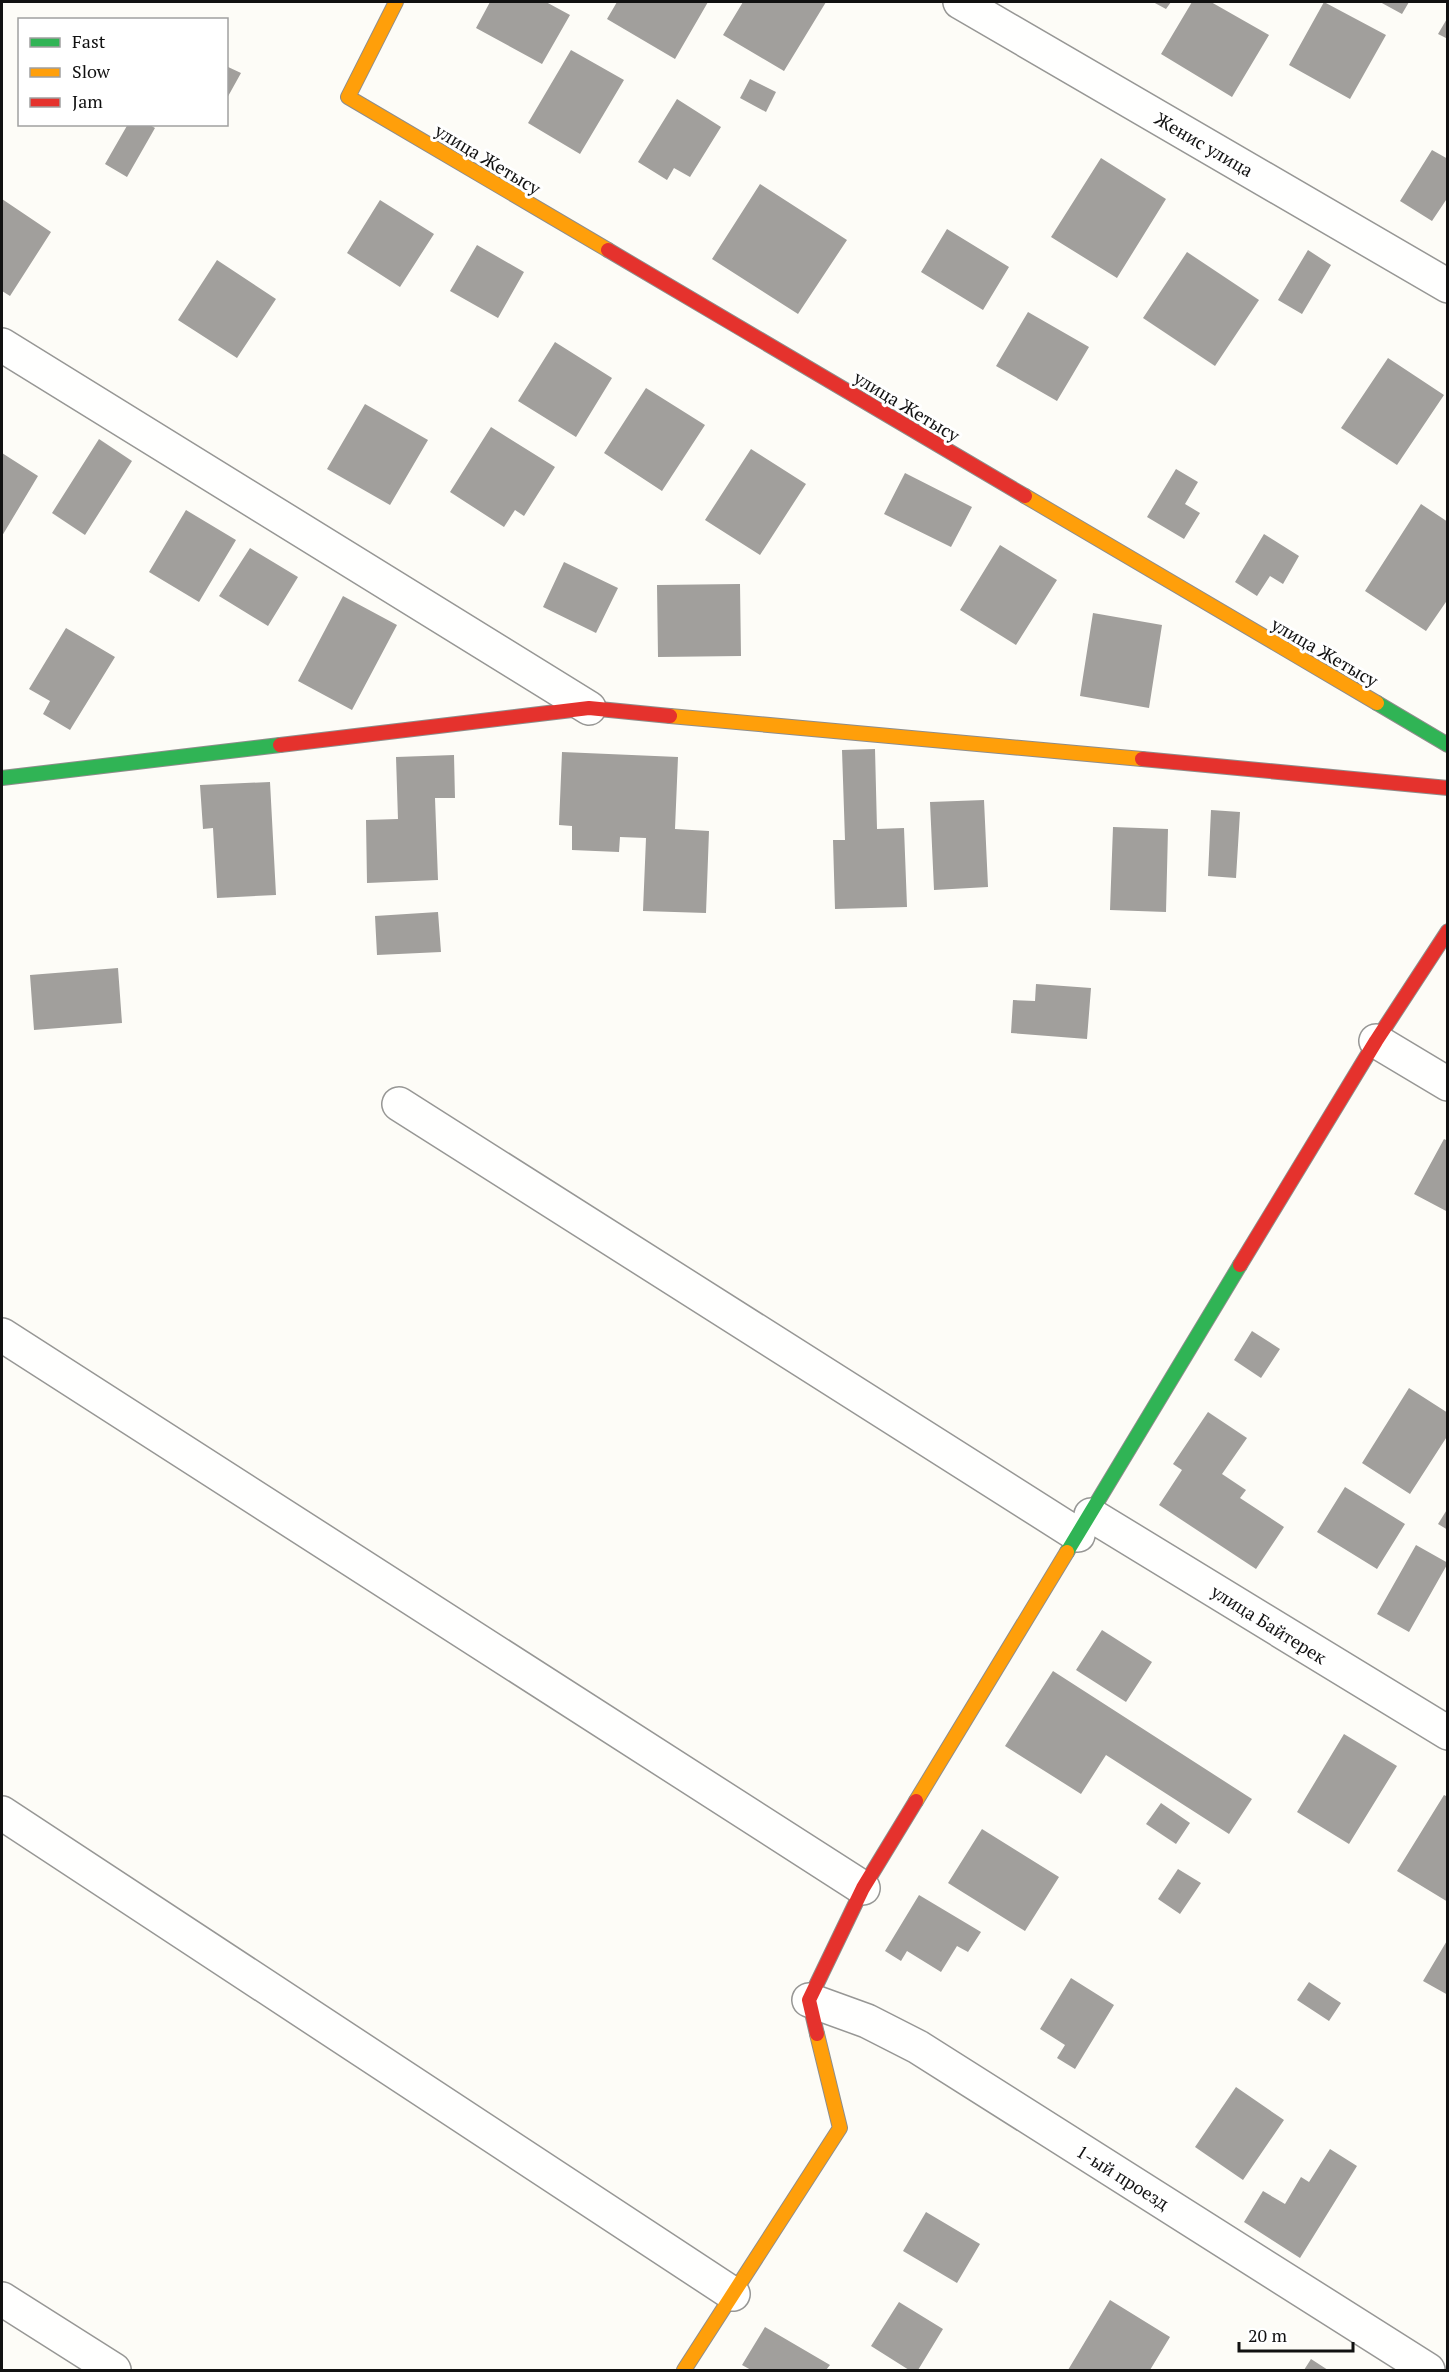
<svg xmlns="http://www.w3.org/2000/svg" width="1449" height="2372" font-family="'PT Serif',serif">
<style>
.building{fill:#a19f9c}
.lines{fill:none;stroke-linecap:round;stroke-linejoin:round}
.street-casing{stroke:#979795;stroke-width:36}
.fast-casing{stroke:#8e8d8b;stroke-width:16}
.slow-casing{stroke:#8e8d8b;stroke-width:16}
.jam-casing{stroke:#8e8d8b;stroke-width:16}
.street{stroke:#fffffe;stroke-width:33}
.fast{stroke:#30b455;stroke-width:14}
.slow{stroke:#ff9f0a;stroke-width:14}
.jam{stroke:#e5322d;stroke-width:14}
.labels{text-anchor:middle;dominant-baseline:central;stroke-width:6;stroke-linejoin:round;paint-order:stroke}
.street-label{font-size:18px;fill:#111;stroke:#fff}
</style>
<rect width="100%" height="100%" fill="#fdfcf7"/>
<path class="building" d="M490 2H546L570 15 542 64 476 28Z
M617 2H708L675 59 607 19Z
M743 2H826L784 71 723 35Z
M1153 2H1171L1166 9Z
M1192 2H1211L1269 35 1232 97 1161 54Z
M1324 2 1386 35 1350 99 1289 65Z
M1380 2H1409L1402 14Z
M1448 17V39L1438 34Z
M571 50 624 80 580 154 528 123Z
M226 66 241 73 226 100Z
M750 79 776 92 766 112 740 98Z
M677 99 721 127 690 177 674 168 667 180 638 162Z
M128 124H148L155 128 127 177 105 164Z
M1432 150 1448 159V197L1432 221 1400 201Z
M1101 158 1166 199 1117 278 1051 237Z
M760 184 847 240 798 314 712 259Z
M2 199 51 232 10 296 2 291Z
M380 200 434 234 400 287 347 253Z
M947 229 1009 267 983 310 921 272Z
M477 245 524 272 498 318 450 291Z
M1308 250 1331 265 1302 314 1278 300Z
M1187 252 1259 300 1215 366 1143 318Z
M217 260 276 299 237 358 178 320Z
M1028 312 1089 347 1057 401 996 366Z
M555 342 612 378 576 437 518 401Z
M1388 358 1444 395 1397 465 1341 428Z
M646 388 705 425 662 491 604 453Z
M365 404 428 440 390 505 327 469Z
M491 427 555 467 524 516 515 510 504 527 450 492Z
M99 439 132 461 85 535 52 513Z
M751 449 806 484 760 555 705 520Z
M2 453 38 476 2 536Z
M1176 469 1198 482 1185 504 1200 513 1184 539 1147 517Z
M905 473 972 507 951 547 884 514Z
M1421 504 1448 522V599L1426 631 1365 591Z
M186 510 236 540 199 602 149 572Z
M1264 534 1299 556 1283 584 1270 576 1257 596 1235 582Z
M1000 545 1057 580 1016 645 960 610Z
M250 548 298 577 268 626 219 596Z
M564 562 618 588 596 633 543 607Z
M740 584 741 656 658 657 657 585Z
M343 596 397 625 352 710 298 681Z
M1093 613 1162 625 1149 708 1080 696Z
M66 628 115 657 70 730 43 714 50 701 29 689Z
M875 749 877 829 904 828 907 907 835 909 833 840H845L842 750Z
M562 752 678 757 675 829 709 831 706 913 643 911 646 838 620 837 619 852 572 850V826L559 825Z
M454 755 455 798H435L438 880 367 883 366 820 398 819 396 757Z
M270 782 276 895 217 898 213 828 203 829 200 785Z
M984 800 988 887 934 890 930 802Z
M1211 810 1240 812 1236 878 1208 876Z
M1113 827 1168 829 1166 912 1110 910Z
M438 912 441 952 377 955 375 916Z
M118 968 122 1023 34 1030 30 975Z
M1036 984 1091 988 1087 1039 1011 1033 1013 1000 1035 1001Z
M1444 1139 1448 1141V1212L1414 1194Z
M1252 1331 1280 1349 1261 1378 1234 1360Z
M1409 1388 1448 1413V1435L1410 1494 1362 1463Z
M1208 1412 1247 1438 1222 1474 1246 1490 1240 1498 1284 1527 1256 1569 1159 1505 1182 1470 1173 1464Z
M1345 1487 1405 1524 1377 1569 1317 1532Z
M1448 1508V1530L1438 1524Z
M1416 1545 1448 1563 1409 1632 1377 1614Z
M1102 1630 1152 1662 1126 1702 1076 1670Z
M1053 1671 1252 1799 1229 1834 1106 1755 1081 1794 1005 1746Z
M1344 1734 1397 1766 1349 1844 1297 1812Z
M1444 1795 1448 1797V1902L1397 1871Z
M1161 1803 1190 1823 1176 1844 1146 1824Z
M982 1829 1059 1877 1025 1931 948 1883Z
M1178 1869 1201 1883 1180 1914 1158 1899Z
M919 1895 981 1932 968 1952 957 1946 941 1972 907 1951 901 1961 885 1951Z
M1448 1939V1995L1423 1981Z
M1071 1978 1114 2005 1075 2069 1057 2058 1065 2045 1040 2029Z
M1309 1982 1341 2003 1329 2021 1297 2000Z
M1236 2087 1284 2120 1243 2180 1195 2147Z
M1330 2149 1357 2166 1300 2258 1244 2222 1263 2191 1285 2204 1301 2177 1309 2182Z
M926 2212 980 2244 957 2283 903 2251Z
M1110 2300 1170 2337 1150 2370H1068Z
M899 2302 943 2329 918 2370H909L871 2346Z
M765 2327 830 2365 826 2370H751L742 2365Z
M1311 2359 1328 2370H1304Z"/>
<g class="lines">
<defs>
<path id="street" d="M960 2 1448 286
M2 345 589 708
M1376 1041 1448 1084
M399 1104 1078 1535
M2 1335 863 1888
M1091 1515 1448 1733
M2 1813 733 2294
M809 2000 867 2021 918 2047 1428 2370
M2 2299 114 2370"/>
<path id="fast" d="M1377 703 1448 745
M2 778 280 745
M1067 1552 1240 1265"/>
<path id="slow" d="M396 2 348 97 608 250
M1025 496 1377 703
M670 716 1142 759
M916 1801 1067 1552
M684 2370 840 2128 817 2034"/>
<path id="jam" d="M608 250 1025 496
M280 745 589 708 670 716
M1142 759 1448 788
M1240 1265 1376 1041 1448 931
M817 2034 809 2000 863 1888 916 1801"/>
</defs>
<use href="#street" class="street-casing"/>
<use href="#fast" class="fast-casing"/>
<use href="#slow" class="slow-casing"/>
<use href="#jam" class="jam-casing"/>
<use href="#street" class="street"/>
<use href="#fast" class="fast"/>
<use href="#slow" class="slow"/>
<use href="#jam" class="jam"/>
</g>
<g class="labels">
<g class="street-label">
<text transform="translate(1204 144) rotate(30)">Женис улица</text>
<text transform="translate(488 159) rotate(31)">улица Жетысу</text>
<text transform="translate(907 406) rotate(31)">улица Жетысу</text>
<text transform="translate(1325 652) rotate(30)">улица Жетысу</text>
<text transform="translate(1269 1624) rotate(32)">улица Байтерек</text>
<text transform="translate(1123 2177) rotate(32)">1-ый проезд</text>
</g>
</g>
<rect width="1449" height="2372" fill="none" stroke="#111111" stroke-width="6"/>
<rect x="18" y="18" width="210" height="108" fill="#ffffff" stroke="#a0a0a0" stroke-width="1.5"/>
<rect x="30" y="38" width="30" height="9" fill="#30b455" stroke="#a0a0a0" stroke-width="1.5"/>
<text x="72" y="48" font-size="18" fill="#111111">Fast</text>
<rect x="30" y="68" width="30" height="9" fill="#ff9f0a" stroke="#a0a0a0" stroke-width="1.5"/>
<text x="72" y="78" font-size="18" fill="#111111">Slow</text>
<rect x="30" y="98" width="30" height="9" fill="#e5322d" stroke="#a0a0a0" stroke-width="1.5"/>
<text x="72" y="108" font-size="18" fill="#111111">Jam</text>
<path d="M1239 2342v9h114v-9" fill="none" stroke="#111111" stroke-width="3"/>
<text x="1248" y="2342" font-size="18" fill="#111111" stroke="#ffffff" stroke-width="4.5" paint-order="stroke">20 m</text>
</svg>
